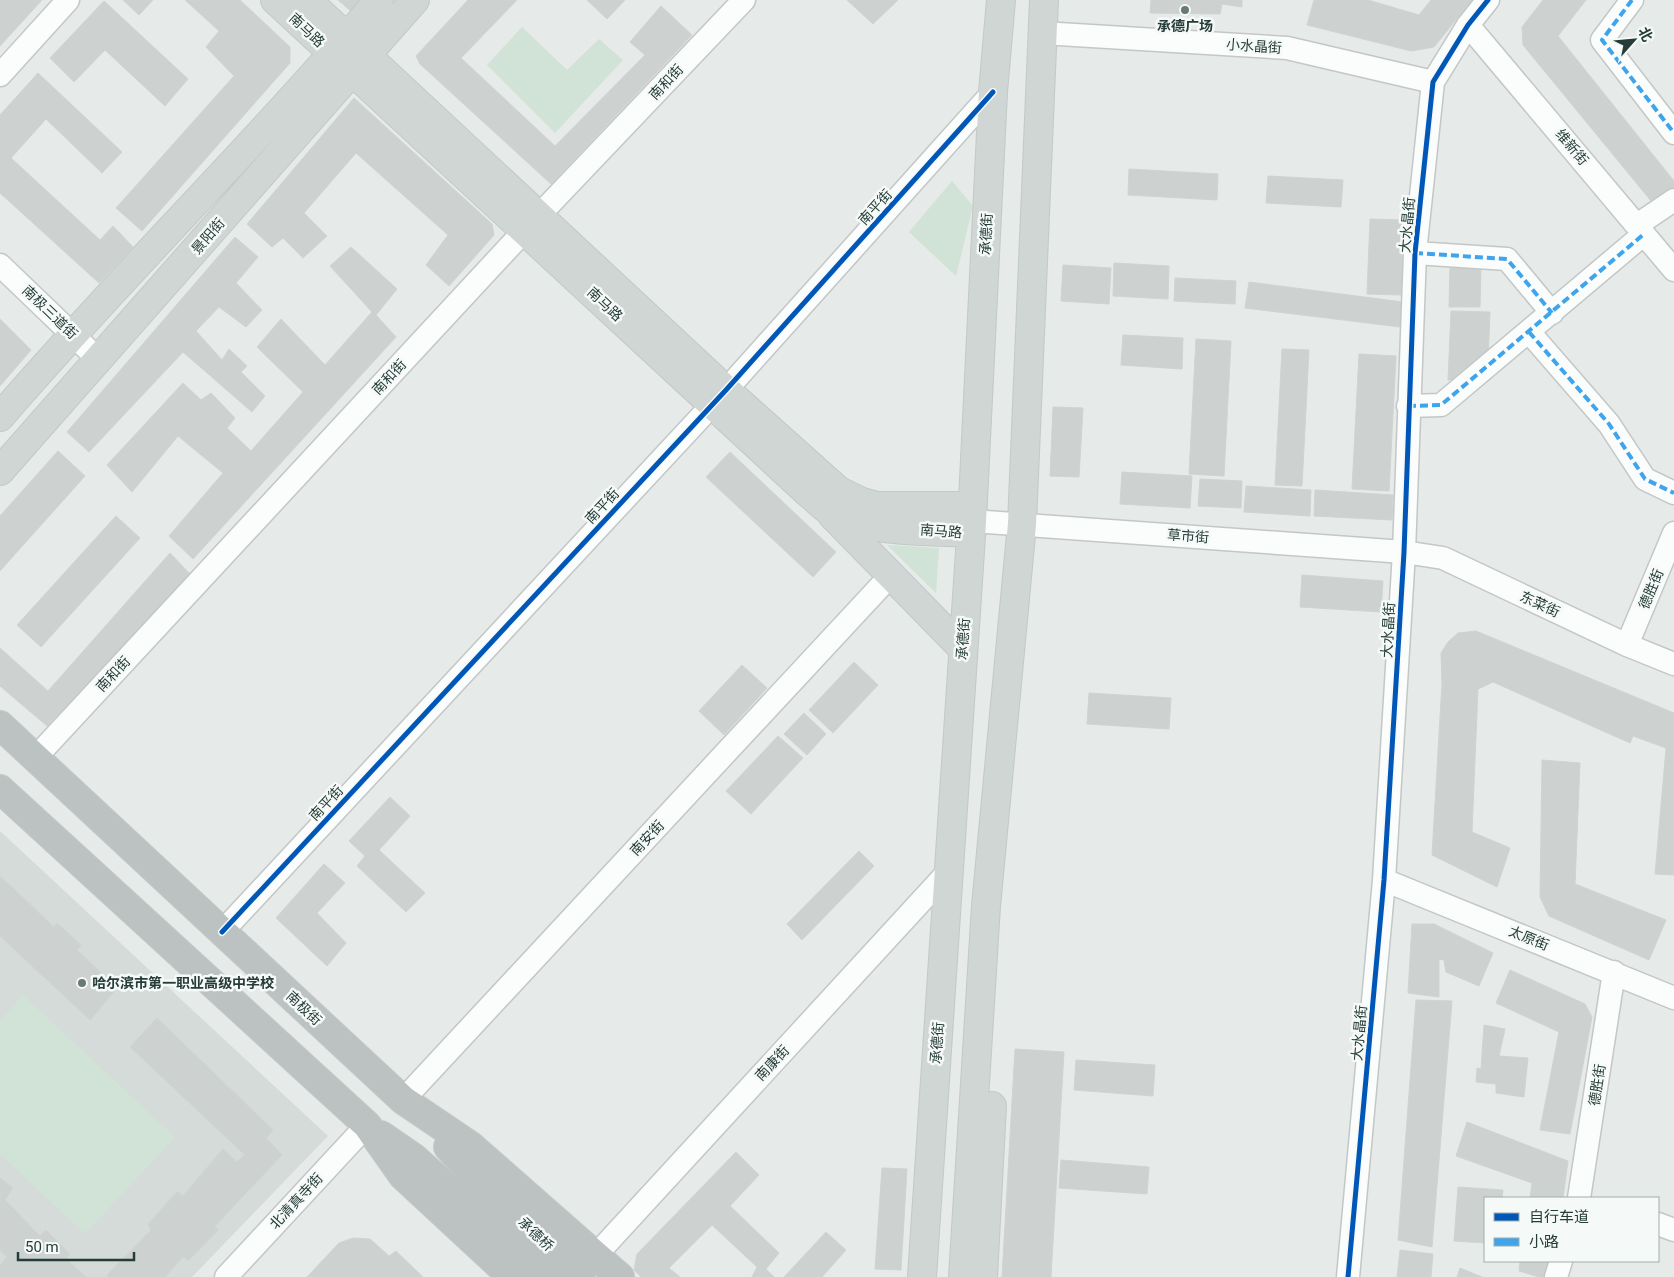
<svg xmlns="http://www.w3.org/2000/svg" width="1674" height="1277" font-family="Roboto,'Noto Sans SC',sans-serif">
<style>
.built{fill:#d5dbd8}
.green{fill:#d1e2d7}
.building{fill:#cdd2d0;stroke:#cfd3d1}
.lines{fill:none;stroke-linecap:round;stroke-linejoin:round}
.minor-casing{stroke:#c3c7c5;stroke-width:25}
.major-casing{stroke:#c2c9c8;stroke-width:30}
.highway-casing{stroke:#c2c9c8;stroke-width:30}
.minor{stroke:#fbfcfc;stroke-width:22}
.major{stroke:#cfd6d4;stroke-width:28}
.highway{stroke:#bcc2c1;stroke-width:28}
.quiet{stroke:#3ea4ec;stroke-width:4;stroke-dasharray:8 4;stroke-linecap:butt}
.cycleway-casing{stroke:#f5f9f7;stroke-width:8}
.cycleway{stroke:#0057b8;stroke-width:5}
.poi-dot{fill:#697976;stroke:#f5f9f7;stroke-width:2}
.labels{text-anchor:middle;dominant-baseline:central;stroke-width:5;stroke-linejoin:round;paint-order:stroke}
.poi-label{font-size:14px;font-weight:bold;fill:#253c38;stroke:#f5f9f7}
.street-label{font-size:14px;fill:#253c38;stroke:#f5f9f7}
</style>
<rect width="100%" height="100%" fill="#e6eae8"/>
<path class="built" d="M0 831 328 1136 192 1277H0Z"/>
<path class="green" d="M522 27 567 70 599 39 623 60 555 133 487 65Z
M952 181 973 206 956 276 909 232Z
M887 545 939 548 936 593Z
M23 995 175 1137 85 1234 0 1154V1020Z"/>
<path class="building" d="M0 0H42L0 46Z
M123 0H153L139 15Z
M185 0H240L290 47V63L142 231 116 208 234 76 206 47 219 31Z
M338 0H363L352 12Z
M468 0H517L461 58 555 146 645 55 630 42 661 6 692 35 551 184 420 64 416 56Z
M587 0H625L607 19Z
M847 0H898L873 24Z
M1151 0H1242V7L1222 4 1220 14 1150 13Z
M1314 0H1368L1419 15 1431 0H1472L1434 47 1411 51 1307 25Z
M1543 0H1586L1558 36 1674 181V192L1656 207 1523 45 1522 27Z
M104 1 188 79 165 106 105 50 74 82 50 58Z
M38 73 122 152 102 173 46 119 11 158 100 240 113 226 133 247 99 283 0 193V115Z
M354 98 492 224 494 235 449 286 426 265 448 235 356 153 304 213 327 236 303 258 283 238 272 247 247 224Z
M1129 169 1218 174 1217 200 1128 195Z
M1268 176 1343 180 1341 207 1266 203Z
M1370 219 1403 220 1401 295 1367 294Z
M235 237 258 257 236 283 262 310 246 327 219 307 196 331 222 360 229 349 247 366 241 372 265 396 252 412 183 352 89 452 67 432Z
M351 247 397 289 376 315 396 337 193 559 169 536 223 473 178 436 132 492 107 465 183 383 201 400 211 393 235 418 227 428 251 451 303 392 257 347 281 319 325 365 372 312 330 266Z
M1114 263 1169 266 1168 299 1113 296Z
M1063 265 1111 268 1109 304 1061 301Z
M1450 266H1481L1480 307H1449Z
M1175 278 1236 281 1235 304 1174 301Z
M1249 282 1403 302 1400 327 1245 308Z
M1451 311 1490 312 1488 362 1466 380H1448Z
M0 319 31 350 0 386Z
M1123 335 1183 338 1182 369 1121 365Z
M1196 339 1231 341 1224 476 1189 474Z
M1282 349 1309 350 1302 486 1275 485Z
M1359 354 1396 356 1389 491 1352 489Z
M1053 407 1083 408 1079 477 1050 476Z
M58 451 85 476 0 571V516Z
M730 452 836 552 813 577 706 477Z
M1122 472 1192 476 1190 508 1120 504Z
M1200 479 1242 481 1241 508 1198 506Z
M1246 486 1311 490 1310 516 1244 512Z
M1315 490 1393 495 1392 520 1314 516Z
M116 516 140 538 41 647 17 625Z
M170 553 191 575 47 726 0 686V648L48 691Z
M1302 575 1383 581 1381 612 1300 607Z
M1476 631 1674 713V875L1655 874 1666 748 1633 736 1630 743 1493 682 1478 689 1472 832 1510 848 1497 887 1432 855 1442 683 1441 653 1448 642 1458 633Z
M854 662 878 685 833 733 809 710Z
M742 665 767 688 724 735 699 711Z
M1089 693 1171 698 1169 729 1087 724Z
M804 713 826 734 807 755 784 734Z
M778 736 803 758 751 814 726 791Z
M1542 760 1580 763 1575 884 1666 920 1649 960 1549 916 1540 897Z
M390 797 410 816 379 850 425 893 406 912 357 866 365 856 349 841Z
M859 851 874 866 802 940 787 924Z
M324 864 345 883 317 913 346 943 327 966 276 918Z
M0 876 54 927 57 923 81 945 77 950 117 988 90 1020 0 936Z
M1412 924H1434L1493 953 1479 986 1446 972 1444 960 1439 959V997L1408 993Z
M1510 970 1585 1004 1592 1017 1570 1134 1540 1130 1559 1032 1496 1003Z
M1416 1000 1452 1001 1432 1247 1398 1240Z
M157 1018 273 1130 266 1138 282 1155 214 1227 219 1229 189 1260 183 1257 165 1277H108L107 1275 151 1230 148 1224 177 1192 183 1196 223 1149 237 1162 245 1155 130 1047Z
M1484 1025 1505 1029 1499 1056 1528 1058 1524 1097 1496 1093V1084L1476 1082 1477 1068 1481 1069Z
M1015 1049 1064 1052 1051 1277H1002Z
M1076 1060 1155 1065 1153 1096 1074 1090Z
M1467 1122 1568 1161 1563 1198H1530L1532 1183 1456 1156Z
M736 1152 759 1175 730 1206 779 1253 766 1269 774 1277H752L757 1267 712 1225 669 1268 680 1277H641L634 1270 637 1254Z
M1061 1160 1149 1167 1147 1194 1059 1188Z
M882 1168 907 1169 901 1270 875 1269Z
M0 1178 13 1188 5 1200 40 1236 46 1230 70 1254 66 1259 86 1277H0V1265L7 1257 0 1250Z
M1458 1187 1503 1190 1502 1198H1485V1243L1454 1241Z
M826 1232 846 1250 822 1277H784Z
M353 1238 370 1239 389 1256 396 1251 423 1277H307L339 1243Z
M1400 1250 1433 1254 1431 1277H1397Z
M1520 1261H1553L1551 1277H1539L1519 1271Z
M1460 1268 1482 1277H1457Z"/>
<g class="lines">
<defs>
<path id="minor" d="M1632 0 1602 40 1674 133
M1468 25 1674 270
M1042 33 1287 48 1433 82
M0 75 68 0
M1637 225 1674 200
M1415 253 1507 259 1552 313
M0 265 99 360
M1529 332 1609 424 1645 479 1674 493
M1408 406 1441 405 1644 234
M972 521 1404 552 1443 558 1627 645 1674 664
M1627 645 1674 533
M36 757 525 230 744 0
M1384 880 1674 998
M222 932 726 390 993 92
M403 1100 891 575
M1579 1198 1614 972
M1658 1224 1674 1230
M596 1255 948 872
M226 1277 367 1125
M1348 1277 1384 880 1404 552 1415 253 1433 82 1468 25 1488 0
M1556 1277 1561 1261"/>
<path id="major" d="M275 0 808 493C817 500 825 509 835 515 865 532 935 531 970 533
M307 0 726 390 839 491 862 502 877 506H972
M0 417C123 274 257 143 379 0
M0 471 415 0
M832 515 962 648
M922 1277 972 521 993 92 1001 0
M963 1277 986 906 1022 524 1044 0
M983 1277 992 1106"/>
<path id="highway" d="M0 725 403 1100 471 1146 620 1277
M0 789 367 1125 403 1176 512 1277
M381 1135 413 1157 547 1277
M448 1147 490 1192 581 1277"/>
</defs>
<use href="#minor" class="minor-casing"/>
<use href="#major" class="major-casing"/>
<use href="#highway" class="highway-casing"/>
<use href="#minor" class="minor"/>
<use href="#major" class="major"/>
<use href="#highway" class="highway"/>
<path class="quiet" d="M1632 0 1602 40 1674 133
M1415 253 1507 259 1552 313
M1529 332 1609 424 1645 479 1674 493
M1408 406 1441 405 1644 234"/>
<defs>
<path id="cycleway" d="M222 932 726 390 993 92
M1348 1277 1384 880 1404 552 1415 253 1433 82 1468 25 1488 0"/>
</defs>
<use href="#cycleway" class="cycleway-casing"/>
<use href="#cycleway" class="cycleway"/>
</g>
<g class="poi-dot">
<circle cx="1185" cy="10" r="5"/>
<circle cx="82" cy="983" r="5"/>
</g>
<g class="labels">
<g class="poi-label">
<text x="1185" y="26">承德广场</text>
<text x="92" y="983" text-anchor="start">哈尔滨市第一职业高级中学校</text>
</g>
<g class="street-label">
<text transform="translate(307 30) rotate(43)">南马路</text>
<text transform="translate(1254 46) rotate(4)">小水晶街</text>
<text transform="translate(666 82) rotate(-47)">南和街</text>
<text transform="translate(1572 147) rotate(50)">维新街</text>
<text transform="translate(875 207) rotate(-48)">南平街</text>
<text transform="translate(1407 225) rotate(-85)">大水晶街</text>
<text transform="translate(986 234) rotate(-87)">承德街</text>
<text transform="translate(208 236) rotate(-49)">景阳街</text>
<text transform="translate(605 304) rotate(43)">南马路</text>
<text transform="translate(50 312) rotate(44)">南极三道街</text>
<text transform="translate(389 377) rotate(-47)">南和街</text>
<text transform="translate(602 506) rotate(-47)">南平街</text>
<text transform="translate(941 531) rotate(4)">南马路</text>
<text transform="translate(1188 536) rotate(4)">草市街</text>
<text transform="translate(1651 589) rotate(-67)">德胜街</text>
<text transform="translate(1540 604) rotate(25)">东菜街</text>
<text transform="translate(1388 630) rotate(-87)">大水晶街</text>
<text transform="translate(963 639) rotate(-86)">承德街</text>
<text transform="translate(113 674) rotate(-47)">南和街</text>
<text transform="translate(326 803) rotate(-47)">南平街</text>
<text transform="translate(647 838) rotate(-47)">南安街</text>
<text transform="translate(1529 938) rotate(22)">太原街</text>
<text transform="translate(304 1008) rotate(43)">南极街</text>
<text transform="translate(1359 1033) rotate(-85)">大水晶街</text>
<text transform="translate(937 1043) rotate(-86)">承德街</text>
<text transform="translate(772 1063) rotate(-47)">南康街</text>
<text transform="translate(1597 1085) rotate(-81)">德胜街</text>
<text transform="translate(296 1201) rotate(-47)">北清真寺街</text>
<text transform="translate(536 1234) rotate(43)">承德桥</text>
</g>
</g>
<rect x="1484" y="1197" width="175" height="65" fill="#f5f9f7" stroke="#a2adab"/>
<rect x="1494" y="1213" width="25" height="8" fill="#0057b8" stroke="#a2adab"/>
<text x="1529" y="1222" font-size="15" fill="#253c38">自行车道</text>
<rect x="1494" y="1238" width="25" height="8" fill="#3ea4ec" stroke="#a2adab"/>
<text x="1529" y="1247" font-size="15" fill="#253c38">小路</text>
<g transform="translate(1634 40) rotate(63)" stroke="#f5f9f7" stroke-width="4" paint-order="stroke">
<path d="M0-4L9 19L0 12L-9 19Z" fill="#253c38"/>
<text y="-8" font-size="14" font-weight="bold" text-anchor="middle" fill="#253c38">北</text>
</g>
<path d="M18 1252v8h116v-8" fill="none" stroke="#253c38" stroke-width="2.5"/>
<text x="25" y="1252" font-size="15" fill="#253c38" stroke="#f5f9f7" stroke-width="4" paint-order="stroke">50 m</text>
</svg>
